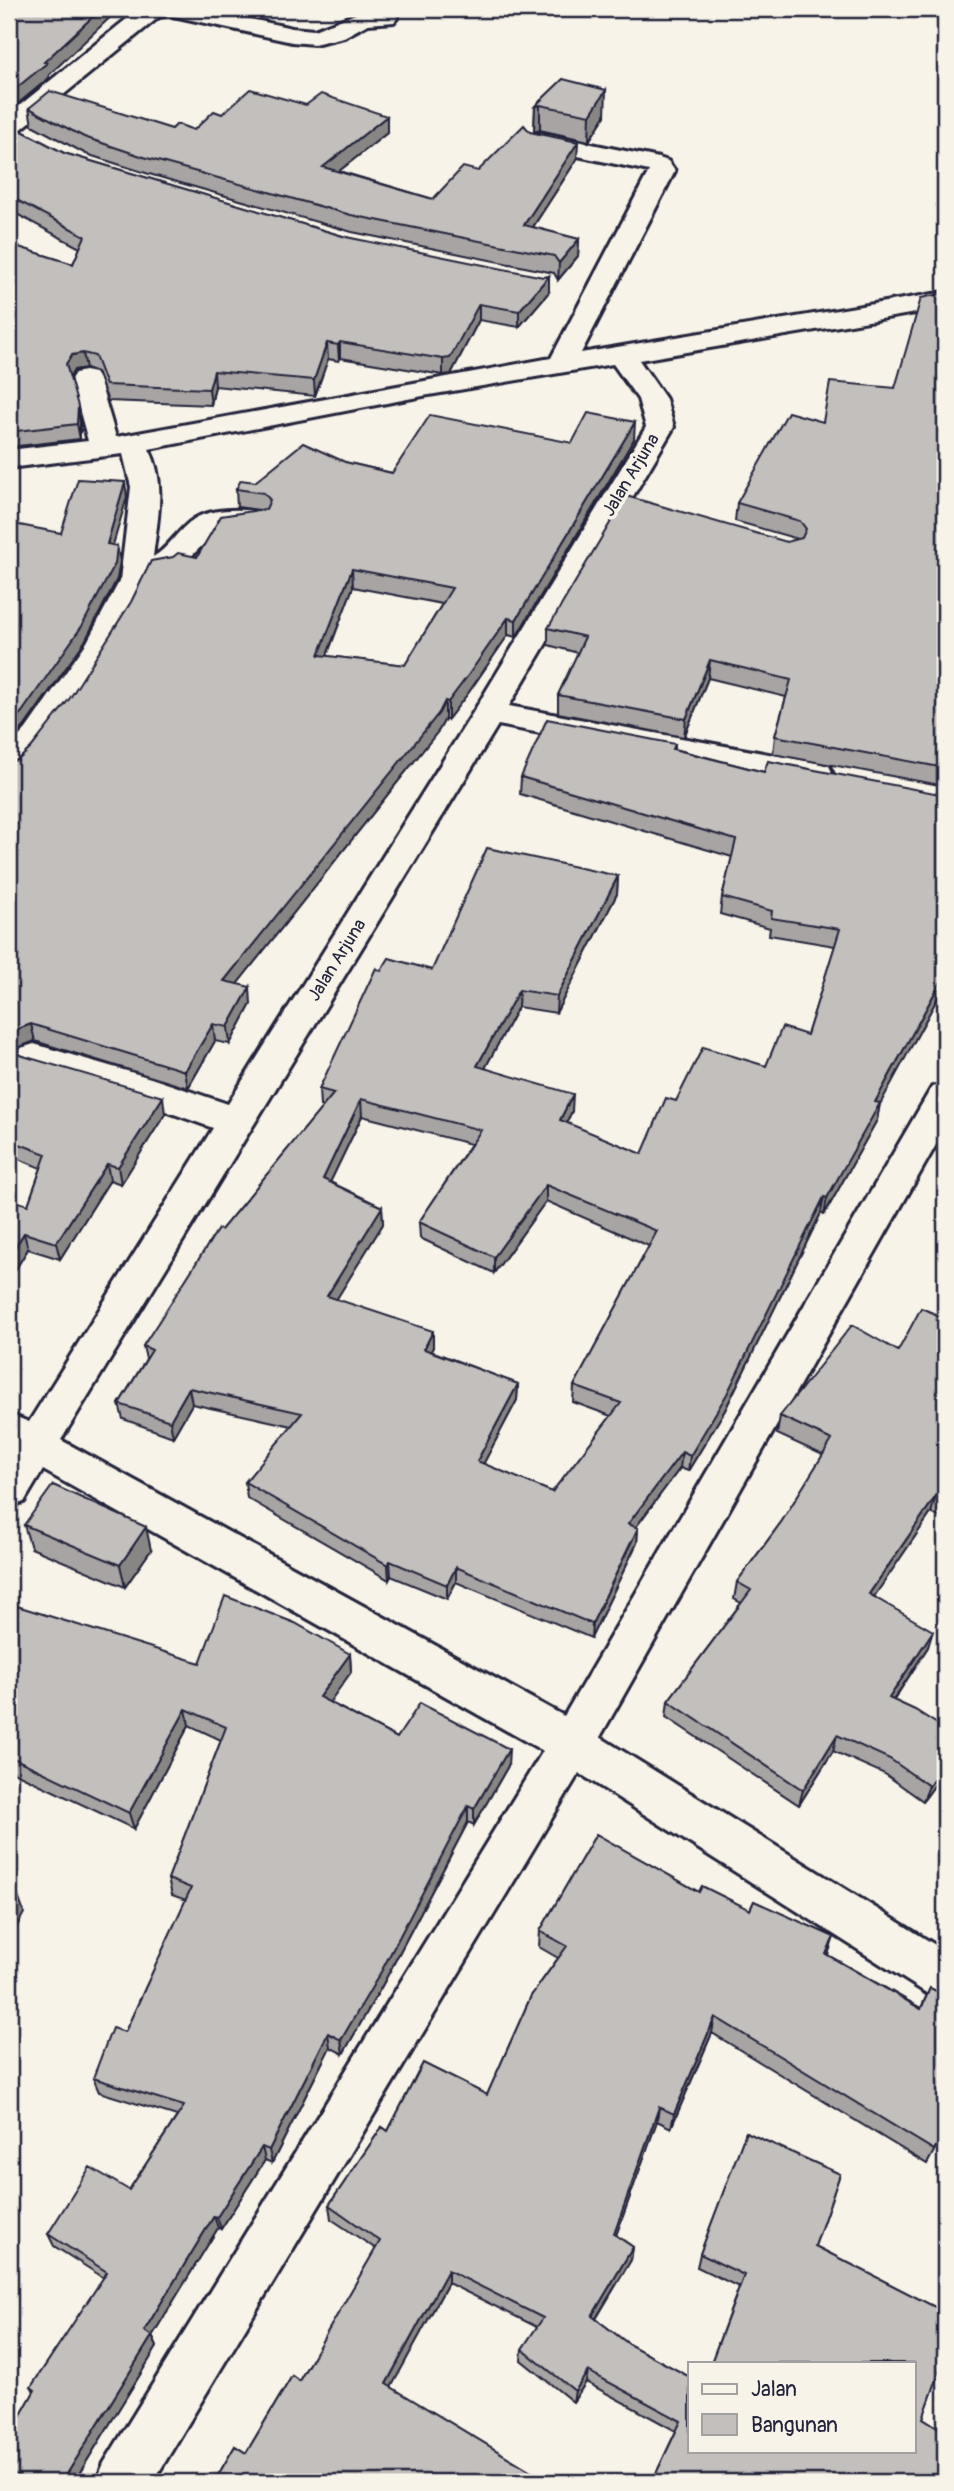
<svg xmlns="http://www.w3.org/2000/svg" width="954" height="2491" font-family="Pangolin,sans-serif">
<style>
.lines{fill:none;stroke-linecap:round;stroke-linejoin:round}
.minor-casing{stroke:#22223b;stroke-width:6}
.minor{fill:#f7f3e8;fill-rule:evenodd}
.wall{fill:#a7a4a3;stroke:#22223b;stroke-width:2;fill-rule:evenodd}
.shaded-wall{fill:#888684;stroke:#22223b;stroke-width:2}
.building{fill:#c2bfbd;stroke:#22223b;stroke-width:2;fill-rule:evenodd}
.labels{text-anchor:middle;dominant-baseline:central;stroke-width:7;stroke-linejoin:round;paint-order:stroke}
.street-label{font-size:18px;fill:#22223b;stroke:#f7f3e8}
</style>
<rect width="100%" height="100%" fill="#f7f3e8"/>
<filter id="ink" filterUnits="userSpaceOnUse"><feTurbulence type="fractalNoise" baseFrequency=".0143" numOctaves="2"/><feDisplacementMap in="SourceGraphic" scale="14" xChannelSelector="R" yChannelSelector="G"/><feConvolveMatrix kernelMatrix="1 2 1 2 8 2 1 2 1" color-interpolation-filters="sRGB"/></filter>
<g filter="url(#ink)">
<g class="lines">
<defs>
<path id="minor" d="M139 9H205L292 28 314 30 366 10 394 12 398 17 394 22 368 24 344 37 314 44 292 42 169 15 159 17 19 131 9 133V114Z
M539 133 659 158 668 161 675 171 581 353 945 292V308L639 360 666 399 674 427 509 706 817 763 829 766 833 774 829 782 817 785 498 725 61 1440 564 1716 932 1087 945 1083V1129L600 1737 945 1951V2001L928 1994 579 1773 153 2482H96L104 2463 543 1751 43 1470 24 1502 9 1507V1414L29 1422 213 1128 143 1103 21 1068 16 1058 21 1048 34 1044 151 1078 228 1104 474 711 646 427 638 399 613 364 423 396 149 449C167 483 157 521 153 557 169 548 178 529 194 519 211 508 246 508 265 513L269 519 265 525 216 532 175 572 151 576C144 607 46 761 20 775 16 777 13 777 9 778V747L26 729 87 642 120 580 131 487 123 454 9 468V450L88 441 71 379 75 373 85 371 95 373 99 379 116 437 551 358 649 171 530 146 526 141 530 136Z"/>
</defs>
<use href="#minor" class="minor-casing"/>
<use href="#minor" class="minor"/>
</g>
<path class="wall" d="M563 79 605 116 589 141 540 130 534 132 535 106Z
M29 108 172 129 194 130 222 114 387 133 339 171 433 199 478 171 530 132 577 159 533 227 579 239 578 256 558 280 554 273 352 232 149 174 86 154 32 125Z
M9 124 64 153 346 237 549 292 519 327 479 320 451 374 443 375 340 358 339 361 328 359 315 396 215 386 211 405 108 401 97 372 86 368 74 370 70 378 80 422V439L9 447V244L73 264 80 248 9 210Z
M945 293V786L773 754 775 736 786 697 708 678 684 737 558 713V695L578 653 548 645V628L787 542 798 539 735 521 737 503 823 422 895 388Z
M634 439 516 637 508 635 469 692 448 719H445L439 730 237 984 251 1004 230 1044 215 1041 188 1088 35 1041 19 1047 16 1053 165 1114 121 1184 110 1180 60 1259 28 1249 9 1280 28 1205 41 1168 9 1155V762L18 760 31 748 197 557 259 510 237 507 236 489 255 482 345 462 392 473 572 443ZM353 587 442 604 405 665 327 656Z
M675 744V749L764 772 945 795V992L942 990 880 1103 877 1120 824 1215 821 1213 725 1410 688 1471 680 1468 636 1527 638 1528 637 1543 591 1638 456 1582 447 1599 391 1576 389 1580 247 1498 245 1482 292 1426 192 1404 173 1437 123 1419 119 1404 146 1359 143 1346 221 1230 323 1107 320 1106 319 1089 381 971 432 970 618 876 617 894 556 1013 518 1007 485 1068 572 1111 566 1123 642 1154 676 1101 766 1066 807 1035 835 946 769 935 770 928 720 914 722 897 732 857 520 794 521 777ZM362 1116 471 1144 419 1222 420 1238 494 1273 546 1201 649 1246 574 1386 573 1402 611 1416 552 1492 483 1464 517 1400 518 1384 431 1351 433 1347 336 1299 383 1224 382 1207 330 1182Z
M945 1318V1520L931 1513 874 1596 928 1647 894 1700 945 1771 923 1801 885 1774 833 1751 799 1805 666 1717 668 1701 741 1603 734 1599 737 1582 782 1521 823 1455 777 1434 780 1416 898 1351Z
M24 1525 151 1550 125 1587 31 1548Z
M9 1619 200 1663 350 1654 351 1672 329 1702 397 1738 508 1766 474 1825 468 1822 383 1984 343 2054 330 2047 272 2163 265 2160 221 2229 218 2228 152 2336 157 2347 74 2482H21L9 2474V2436L34 2392 31 2387 104 2278 54 2246 48 2234 129 2190 177 2116 99 2092 93 2078 125 2032 186 1900 172 1895 168 1879 221 1740 189 1725 134 1829 9 1770Z
M596 1834 699 1892 702 1886 750 1910 754 1901 834 1937 828 1955 921 2008 930 1988 945 1995V2131L927 2164 712 2033 671 2128 657 2121 616 2235 633 2247 631 2260 596 2319 630 2345 690 2377V2451H914V2363H711L739 2287 697 2267 700 2254 746 2132 840 2174 815 2246 945 2312V2356L923 2418 945 2432V2482H652L676 2431 586 2382 573 2402 521 2360 522 2349 537 2327 448 2283 391 2387 549 2482H214L235 2446 246 2453 292 2376 299 2381 376 2249 331 2219 329 2205 382 2127 388 2131 423 2063 487 2095 531 1996 558 1958 539 1947 540 1931Z
M945 1861V1885L937 1881Z"/>
<path class="shaded-wall" d="M101 9H119L49 75V78L9 111V94L44 62Z
M606 90 605 116 589 141 590 115Z
M540 105V130L534 132 535 106Z
M387 116V133L324 183 323 167Z
M578 142 577 159 523 242 524 225Z
M579 239 578 256 558 280 559 263Z
M549 276V292L519 327V311Z
M479 304V320L451 374 443 375V359Z
M340 342V358L339 361 338 345Z
M327 343 328 359 315 396 314 380Z
M83 353 86 368 74 370 68 380 66 364 72 355Z
M214 371 215 386 211 405 209 389Z
M78 406 80 422V439L77 424Z
M635 422 634 439 516 637V620Z
M125 482 127 497 109 559 107 544Z
M117 546 120 561 117 579 85 641 24 727 9 742V725Z
M352 569 353 587 320 673 319 655Z
M508 618V635L469 692 448 719V702Z
M710 660 708 678 684 737 686 719Z
M445 701V719L439 730 226 998 224 981Z
M618 876 617 894 556 1013 557 996Z
M945 974 942 990 878 1108 880 1103 877 1120 824 1215 827 1198 875 1102Z
M250 987 251 1004 230 1044 228 1027Z
M519 990 518 1007 477 1083V1066Z
M31 1024 35 1041 19 1047 14 1059 10 1042 15 1030Z
M213 1024 215 1041 188 1088 185 1071Z
M573 1094 572 1111 560 1137V1120Z
M163 1097 165 1114 121 1184 118 1167Z
M361 1099 362 1116 324 1195 323 1179Z
M107 1164 110 1180 60 1259 56 1243Z
M546 1185V1201L494 1273V1257Z
M824 1197 821 1213 725 1410 688 1471 690 1456Z
M382 1207 383 1224 328 1313 327 1296Z
M24 1233 28 1249 9 1280V1257Z
M433 1331V1347L425 1365 424 1349Z
M518 1384 517 1400 477 1476V1461Z
M189 1388 192 1404 173 1437 170 1421Z
M682 1452 680 1468 627 1539 628 1524Z
M936 1496 931 1513 865 1610 869 1594Z
M146 1527 151 1550 125 1587 120 1565Z
M638 1528 637 1543 591 1638 592 1624Z
M390 1561 391 1576 389 1580 388 1565Z
M456 1567V1582L447 1599V1585Z
M933 1631 928 1647 884 1714 889 1698Z
M350 1654 351 1672 321 1714 319 1697Z
M186 1709 189 1725 134 1829 129 1813Z
M837 1735 833 1751 799 1805 803 1790Z
M509 1749 508 1766 474 1825V1809Z
M945 1763V1771L923 1801 929 1786Z
M468 1806V1822L383 1984 343 2054 341 2040Z
M18 1896 24 1913 9 1941V1912Z
M715 2017 712 2033 671 2128 674 2114Z
M328 2033 330 2047 272 2163 269 2150Z
M659 2107 657 2121 612 2247 614 2234Z
M262 2147 265 2160 221 2229 217 2217Z
M214 2216 218 2228 149 2341 144 2331Z
M633 2247 631 2260 590 2328 592 2316Z
M448 2270V2283L387 2395 386 2384Z
M152 2336 157 2347 74 2482H62Z
M588 2371 586 2382 573 2402 575 2391Z"/>
<path class="building" d="M9 9H101L44 62 47 63 9 94Z
M563 79 606 90 590 115 540 105 535 106Z
M250 89 306 105 321 94 387 116 323 167 433 199 463 167 478 171 524 125 530 132 578 142 524 225 579 239 559 263 554 256 351 215 147 158 84 137 29 108 50 91 172 129 177 124 194 130 214 111 222 114Z
M9 124 64 153 346 237 543 277 549 276 519 311 479 304 450 358 443 359 340 342 338 345 327 343 314 380 214 371 209 389 106 385 95 356 83 353 72 355 66 364 78 406 77 424 9 432V244L73 264 85 236 9 196Z
M945 293V768L775 736 791 680 710 660 686 719 558 695 585 637 548 628 626 496 787 542 802 538 806 529 800 521 737 503 788 412 823 422 830 382 895 388 921 298Z
M588 413 635 422 516 620 508 618 469 674 448 702 445 701 439 713 224 981 250 987 228 1027 213 1024 185 1071 31 1024 15 1030 10 1042 16 1054 163 1097 118 1167 107 1164 56 1243 24 1233 9 1257V1199L28 1205 46 1154 9 1140V762L18 760 31 748 70 698 131 602 151 561 173 557 178 553 197 557 221 516 266 509 270 500 264 493 236 489 241 480 255 482 303 443 345 462 392 473 430 415 572 443ZM352 569 452 588 405 665 319 655Z
M78 479 125 482 107 544 117 546 115 564 82 626 22 712 9 725V523L61 533Z
M547 719 675 744 673 749 764 772 768 761 945 795V974L875 1102 880 1103 827 1198 824 1197 727 1394 690 1456 682 1452 628 1524 638 1528 592 1624 456 1567 447 1585 390 1561 388 1565 245 1482 302 1413 189 1388 170 1421 119 1404 152 1350 143 1346 218 1229 221 1230 334 1093 319 1089 376 968 381 971 389 958 432 970 487 848 618 876 557 996 519 990 477 1066 573 1094 560 1120 642 1154 666 1098 676 1101 703 1047 766 1066 782 1027 807 1035 840 929 771 918 772 911 722 897 736 840 521 777ZM361 1099 481 1130 419 1222 494 1257 546 1185 657 1231 574 1386 621 1403 552 1492 477 1461 518 1384 424 1349 433 1331 327 1296 382 1207 323 1179Z
M921 1308 945 1318V1500L936 1496 869 1594 933 1631 889 1698 915 1710 945 1729V1763L929 1786 890 1759 837 1735 803 1790 668 1701 751 1590 737 1582 782 1521 832 1440 780 1416 852 1325 898 1351Z
M53 1485 146 1527 120 1565 24 1525Z
M225 1596 295 1623 350 1654 319 1697 397 1738 420 1703 509 1749 474 1809 468 1806 382 1970 341 2040 328 2033 269 2150 262 2147 217 2217 214 2216 144 2331 152 2336 62 2482H29L9 2470V2436L35 2390 31 2387 107 2272 48 2234 90 2167 129 2190 184 2106 93 2078 112 2028 125 2032 191 1888 168 1879 226 1727 186 1709 129 1813 9 1756V1619L17 1606 200 1663Z
M596 1834 699 1892 702 1886 750 1910 754 1901 834 1937 826 1954 921 2009 930 1988 945 1995V2130L934 2150 715 2017 674 2114 659 2107 614 2234 633 2247 592 2316 630 2345 690 2377V2451H914V2363H711L744 2275 700 2254 746 2132 840 2174 815 2246 945 2312V2356L923 2418 945 2432V2482H652L681 2421 588 2371 575 2391 522 2349 543 2318 448 2270 386 2384 549 2482H348L343 2479 342 2482H214L235 2446 246 2453 292 2376 299 2381 380 2241 329 2205 382 2127 388 2131 423 2063 487 2095 531 1996 567 1946 540 1931Z
M945 1861V1873L941 1871Z
M9 1892 18 1896 9 1912Z"/>
</g>
<g class="labels">
<g class="street-label">
<text transform="translate(631 475) rotate(-59)">Jalan Arjuna</text>
<text transform="translate(337 960) rotate(-58)">Jalan Arjuna</text>
</g>
</g>
<rect width="954" height="2491" fill="none" stroke="#f7f3e8" stroke-width="35"/>
<rect x="18" y="18" width="919" height="2456" fill="none" stroke="#22223b" stroke-width="2.5" filter="url(#ink)"/>
<rect x="688" y="2362" width="228" height="91" fill="#f7f3e8" stroke="#a29fa3" stroke-width="2"/>
<rect x="702" y="2384" width="35" height="10" fill="#f7f3e8" stroke="#a29fa3" stroke-width="2"/>
<text x="751" y="2396" font-size="21" fill="#22223b">Jalan</text>
<rect x="702" y="2414" width="35" height="21" fill="#c2bfbd" stroke="#a29fa3" stroke-width="2"/>
<text x="751" y="2432" font-size="21" fill="#22223b">Bangunan</text>
</svg>
